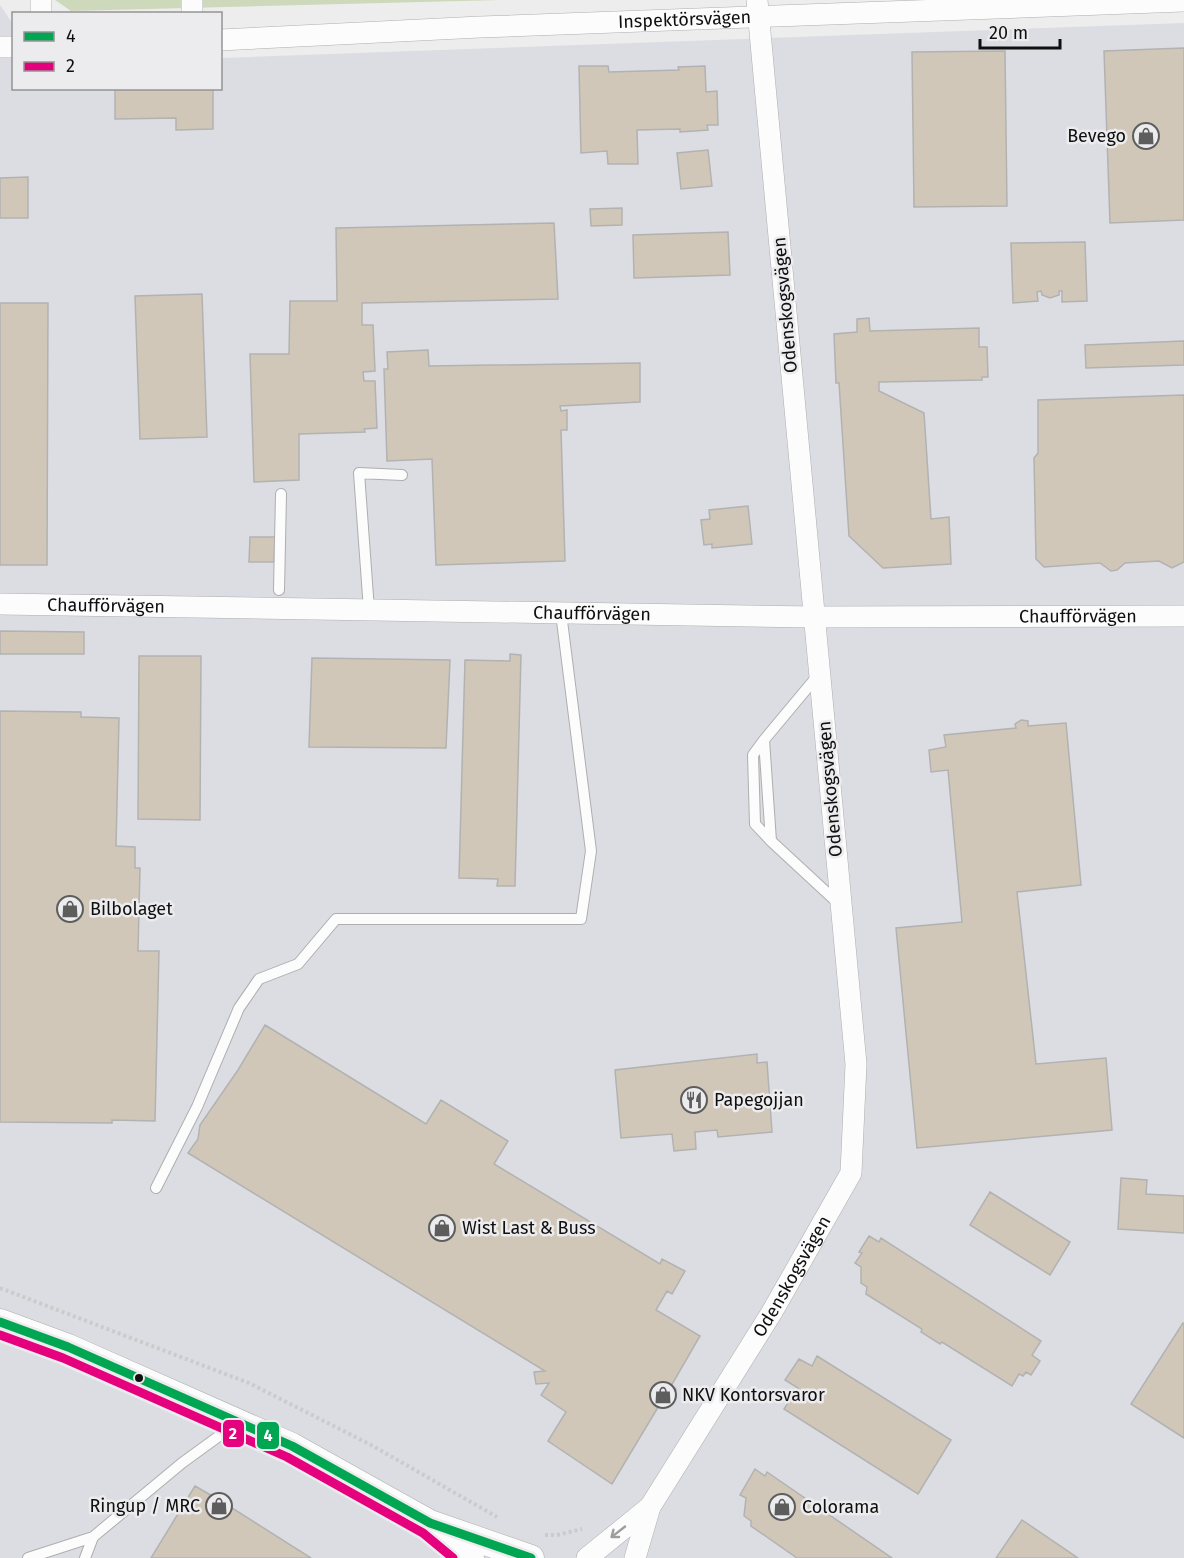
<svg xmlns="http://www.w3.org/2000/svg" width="1184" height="1558" font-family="'Fira Sans',sans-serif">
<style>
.built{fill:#dbdde2}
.green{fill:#ced9bc}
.building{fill:#d0c7b9;stroke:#b2b2b2;stroke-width:1.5}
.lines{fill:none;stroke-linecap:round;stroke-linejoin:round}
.service-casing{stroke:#aeaeae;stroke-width:12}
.minor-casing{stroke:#aeaeae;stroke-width:22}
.tertiary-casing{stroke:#aeaeae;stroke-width:27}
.path{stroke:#cbcbcb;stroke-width:4;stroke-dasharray:3 3;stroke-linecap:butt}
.service{stroke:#fcfcfc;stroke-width:10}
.minor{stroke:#fcfcfc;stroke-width:21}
.tertiary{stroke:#fcfcfc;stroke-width:26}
.bus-1-casing{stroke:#ececee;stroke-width:14}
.bus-2-casing{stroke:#ececee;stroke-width:14}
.bus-1{stroke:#00a651;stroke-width:9}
.bus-2{stroke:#e5007d;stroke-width:9}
.oneway{stroke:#9d9d9e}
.bus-dot{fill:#0f0f10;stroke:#ececee;stroke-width:2}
.labels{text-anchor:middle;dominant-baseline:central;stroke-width:5;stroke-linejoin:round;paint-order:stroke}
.street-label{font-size:18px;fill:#0f0f10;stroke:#ececee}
.poi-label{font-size:18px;fill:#0f0f10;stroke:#ececee;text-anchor:start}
.line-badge{stroke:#ececee;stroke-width:2}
.badge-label{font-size:16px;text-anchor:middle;font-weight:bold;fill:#fff}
</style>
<rect width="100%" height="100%" fill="#ededed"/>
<path class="built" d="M0 5 13 24 14 88H220L221 58 1184 23V1558H0Z"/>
<path class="green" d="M55 0H501L71 11Z"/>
<path class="building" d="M1184 48V220L1110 223 1104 51Z
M1005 51 1007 206 914 207 912 52Z
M579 66H608L609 72 679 70 678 67 705 66 706 92 717 91 718 125H707L708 130 680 132V129L637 130 638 164H608L607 151 581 153Z
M115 88H213V129L176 130V118L115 119Z
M708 150 712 186 681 189 677 153Z
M28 177V218H0V178Z
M622 208V225L591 226 590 209Z
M554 223 558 299 362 303V325H373L375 371 363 372 364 381H375L377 428 364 429 365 432 299 434V480L254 482 250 354H289L290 301H337L336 228Z
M728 232 730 275 634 278 633 235Z
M1085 242 1087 301 1062 302V291H1059V295L1050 298 1042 295 1041 291 1037 292 1038 301 1013 303 1011 243Z
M202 294 207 437 140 439 135 296Z
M0 303H48L47 565H0Z
M869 318 870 331 979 328V347H987L988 377H982V380L879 382V391L924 413 931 519 949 517 951 564 883 568 849 536 839 383H836L834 334 857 332V319Z
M1184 341V365L1086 368 1085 345Z
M428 350 429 366 640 363V402L560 406 561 411 567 410V430H561L565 561 436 565 432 459 387 461 384 369H388L387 352Z
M1184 395V562L1172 568 1159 561 1125 563 1117 570 1111 571 1100 563 1044 567 1036 559 1034 458 1038 453V400Z
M748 506 752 544 712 548V544L704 545 701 520 710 519 709 510Z
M250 537H275L274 562H249Z
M0 631 84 632V654H0Z
M510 654 521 655 515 886H497L498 879 459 878 465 660 510 661Z
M139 656H201L200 820 138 819Z
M312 658 450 660 446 748 309 747Z
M0 711 81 712V717L119 718 116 846 135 847V868H140L138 951H159L155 1121 112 1120V1123L0 1122Z
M1021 720 1028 721V726L1066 723 1081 885 1017 892 1036 1064 1106 1058 1112 1130 917 1148 896 928 962 922 948 770 931 772 929 750 946 747 944 735 1016 728 1015 724Z
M265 1025 426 1124 441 1100 508 1141 494 1164 660 1264 662 1259 685 1271 672 1294 667 1291 656 1310 700 1336 671 1386 676 1389 666 1406 660 1404 612 1484 548 1441 566 1412 541 1395 549 1383 536 1384 534 1372 545 1371 188 1153 198 1139 200 1125 238 1070Z
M757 1054V1063L767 1062 772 1132 718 1137 717 1130 695 1132 696 1149 674 1151 672 1134 621 1138 615 1070Z
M1121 1178 1147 1180 1146 1194 1184 1196V1233L1118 1229Z
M990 1192 1070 1242 1050 1275 970 1225Z
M869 1236 879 1242 881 1238 1041 1341 1032 1355 1040 1361 1031 1375 1026 1372 1023 1376 1019 1374 1012 1386 942 1342 940 1344 921 1332 922 1329 866 1294 867 1287 861 1283V1267L855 1263 862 1253 859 1252Z
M1183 1323 1184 1324V1438L1131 1404Z
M817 1356 951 1440 918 1494 784 1409 798 1388 785 1380 799 1359 812 1366Z
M755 1469 765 1476 767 1472 892 1558H797L751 1526V1521L744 1516 746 1498 740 1495Z
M195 1486 221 1501 311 1558H151Z
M1022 1520 1078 1558H996Z"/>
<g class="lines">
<defs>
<path id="service" d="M279 590 281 494
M369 610 359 473 402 475
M819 674 764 740 771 841 838 903
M764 740 753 755 755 824 771 841
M156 1188 197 1107 239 1008 259 979 298 964 336 919H581L591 851 561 613
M28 1558 93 1537 182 1463 237 1423
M85 1558 93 1537"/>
<g id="minor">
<path d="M41 0V14"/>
<path d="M192 14V0"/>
<path id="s1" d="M220 40 480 27 1184 1"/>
<path d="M0 47H14"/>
<path id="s2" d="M0 604 814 617 1184 616"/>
<path d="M587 1558 650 1507"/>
<path id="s3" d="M635 1558 650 1507 772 1312 851 1173 856 1064 757 0"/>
</g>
<path id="tertiary" d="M0 1322 68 1347 292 1446 430 1523 531 1558
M442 1533 471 1558"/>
</defs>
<use href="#service" class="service-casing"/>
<use href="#minor" class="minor-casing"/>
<use href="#tertiary" class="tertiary-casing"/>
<path class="path" d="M0 1288 249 1383 373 1446 497 1517
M545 1535H557L582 1529"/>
<use href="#service" class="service"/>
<use href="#minor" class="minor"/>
<use href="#tertiary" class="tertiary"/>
<defs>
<path id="bus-1" d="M0 1322 68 1347 292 1446 430 1523 531 1558"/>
<path id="bus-2" d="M0 1335 63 1358 287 1457 423 1533 453 1558"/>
</defs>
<use href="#bus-1" class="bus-1-casing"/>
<use href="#bus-2" class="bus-2-casing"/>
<use href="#bus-1" class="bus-1"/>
<use href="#bus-2" class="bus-2"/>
</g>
<defs><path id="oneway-shaft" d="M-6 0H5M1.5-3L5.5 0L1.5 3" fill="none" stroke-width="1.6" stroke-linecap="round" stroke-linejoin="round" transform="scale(1.5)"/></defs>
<use class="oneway" href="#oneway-shaft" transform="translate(618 1532) rotate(142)"/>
<defs>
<symbol id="shop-ring" viewBox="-11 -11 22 22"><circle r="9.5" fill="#ececee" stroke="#5d5d5d" stroke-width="1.5"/><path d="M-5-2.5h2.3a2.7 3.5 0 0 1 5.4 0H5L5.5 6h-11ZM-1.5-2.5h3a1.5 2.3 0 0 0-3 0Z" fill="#5d5d5d"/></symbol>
<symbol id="restaurant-ring" viewBox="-11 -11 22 22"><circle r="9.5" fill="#ececee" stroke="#5d5d5d" stroke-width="1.5"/><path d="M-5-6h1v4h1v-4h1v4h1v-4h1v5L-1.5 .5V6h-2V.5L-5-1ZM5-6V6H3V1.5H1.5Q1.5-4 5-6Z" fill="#5d5d5d"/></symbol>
</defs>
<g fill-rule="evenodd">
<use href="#shop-ring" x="1131" y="121" width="30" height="30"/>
<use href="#shop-ring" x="55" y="894" width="30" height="30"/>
<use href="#restaurant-ring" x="679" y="1085" width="30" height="30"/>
<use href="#shop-ring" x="427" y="1213" width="30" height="30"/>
<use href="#shop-ring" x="648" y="1380" width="30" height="30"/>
<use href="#shop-ring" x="204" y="1491" width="30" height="30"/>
<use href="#shop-ring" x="767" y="1492" width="30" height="30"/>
</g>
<circle class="bus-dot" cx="139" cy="1378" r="5"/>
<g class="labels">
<g class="street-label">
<text stroke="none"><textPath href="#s1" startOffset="465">Inspektörsvägen</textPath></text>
<text transform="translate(785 305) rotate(-95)">Odenskogsvägen</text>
<text stroke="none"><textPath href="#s2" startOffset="106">Chaufförvägen</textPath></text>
<text stroke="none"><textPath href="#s2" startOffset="592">Chaufförvägen</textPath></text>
<text stroke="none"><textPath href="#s2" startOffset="1078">Chaufförvägen</textPath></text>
<text transform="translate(830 789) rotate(-95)">Odenskogsvägen</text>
<text stroke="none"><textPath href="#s3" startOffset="324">Odenskogsvägen</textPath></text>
</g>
<g class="poi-label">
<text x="1126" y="136" text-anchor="end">Bevego</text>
<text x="90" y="909">Bilbolaget</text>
<text x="714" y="1100">Papegojjan</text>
<text x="462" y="1228">Wist Last &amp; Buss</text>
<text x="682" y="1395">NKV Kontorsvaror</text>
<text x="200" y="1506" text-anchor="end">Ringup / MRC</text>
<text x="802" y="1507">Colorama</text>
</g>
</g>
<g class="line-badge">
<rect x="222" y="1419" width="23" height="29" rx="6" fill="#e5007d"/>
<rect x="256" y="1421" width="24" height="29" rx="6" fill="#00a651"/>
</g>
<g class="badge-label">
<text x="233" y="1439">2</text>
<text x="268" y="1441">4</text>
</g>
<rect x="12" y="12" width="210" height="78" fill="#ececee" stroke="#949495" stroke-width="1.5"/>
<rect x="24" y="32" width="30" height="9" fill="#00a651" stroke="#949495" stroke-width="1.5"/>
<text x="66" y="42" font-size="18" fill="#0f0f10">4</text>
<rect x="24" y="62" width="30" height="9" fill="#e5007d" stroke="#949495" stroke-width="1.5"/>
<text x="66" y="72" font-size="18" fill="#0f0f10">2</text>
<path d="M980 39v9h80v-9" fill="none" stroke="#0f0f10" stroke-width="3"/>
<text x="989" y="39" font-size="18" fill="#0f0f10" stroke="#ececee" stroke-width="4.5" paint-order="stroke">20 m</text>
</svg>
